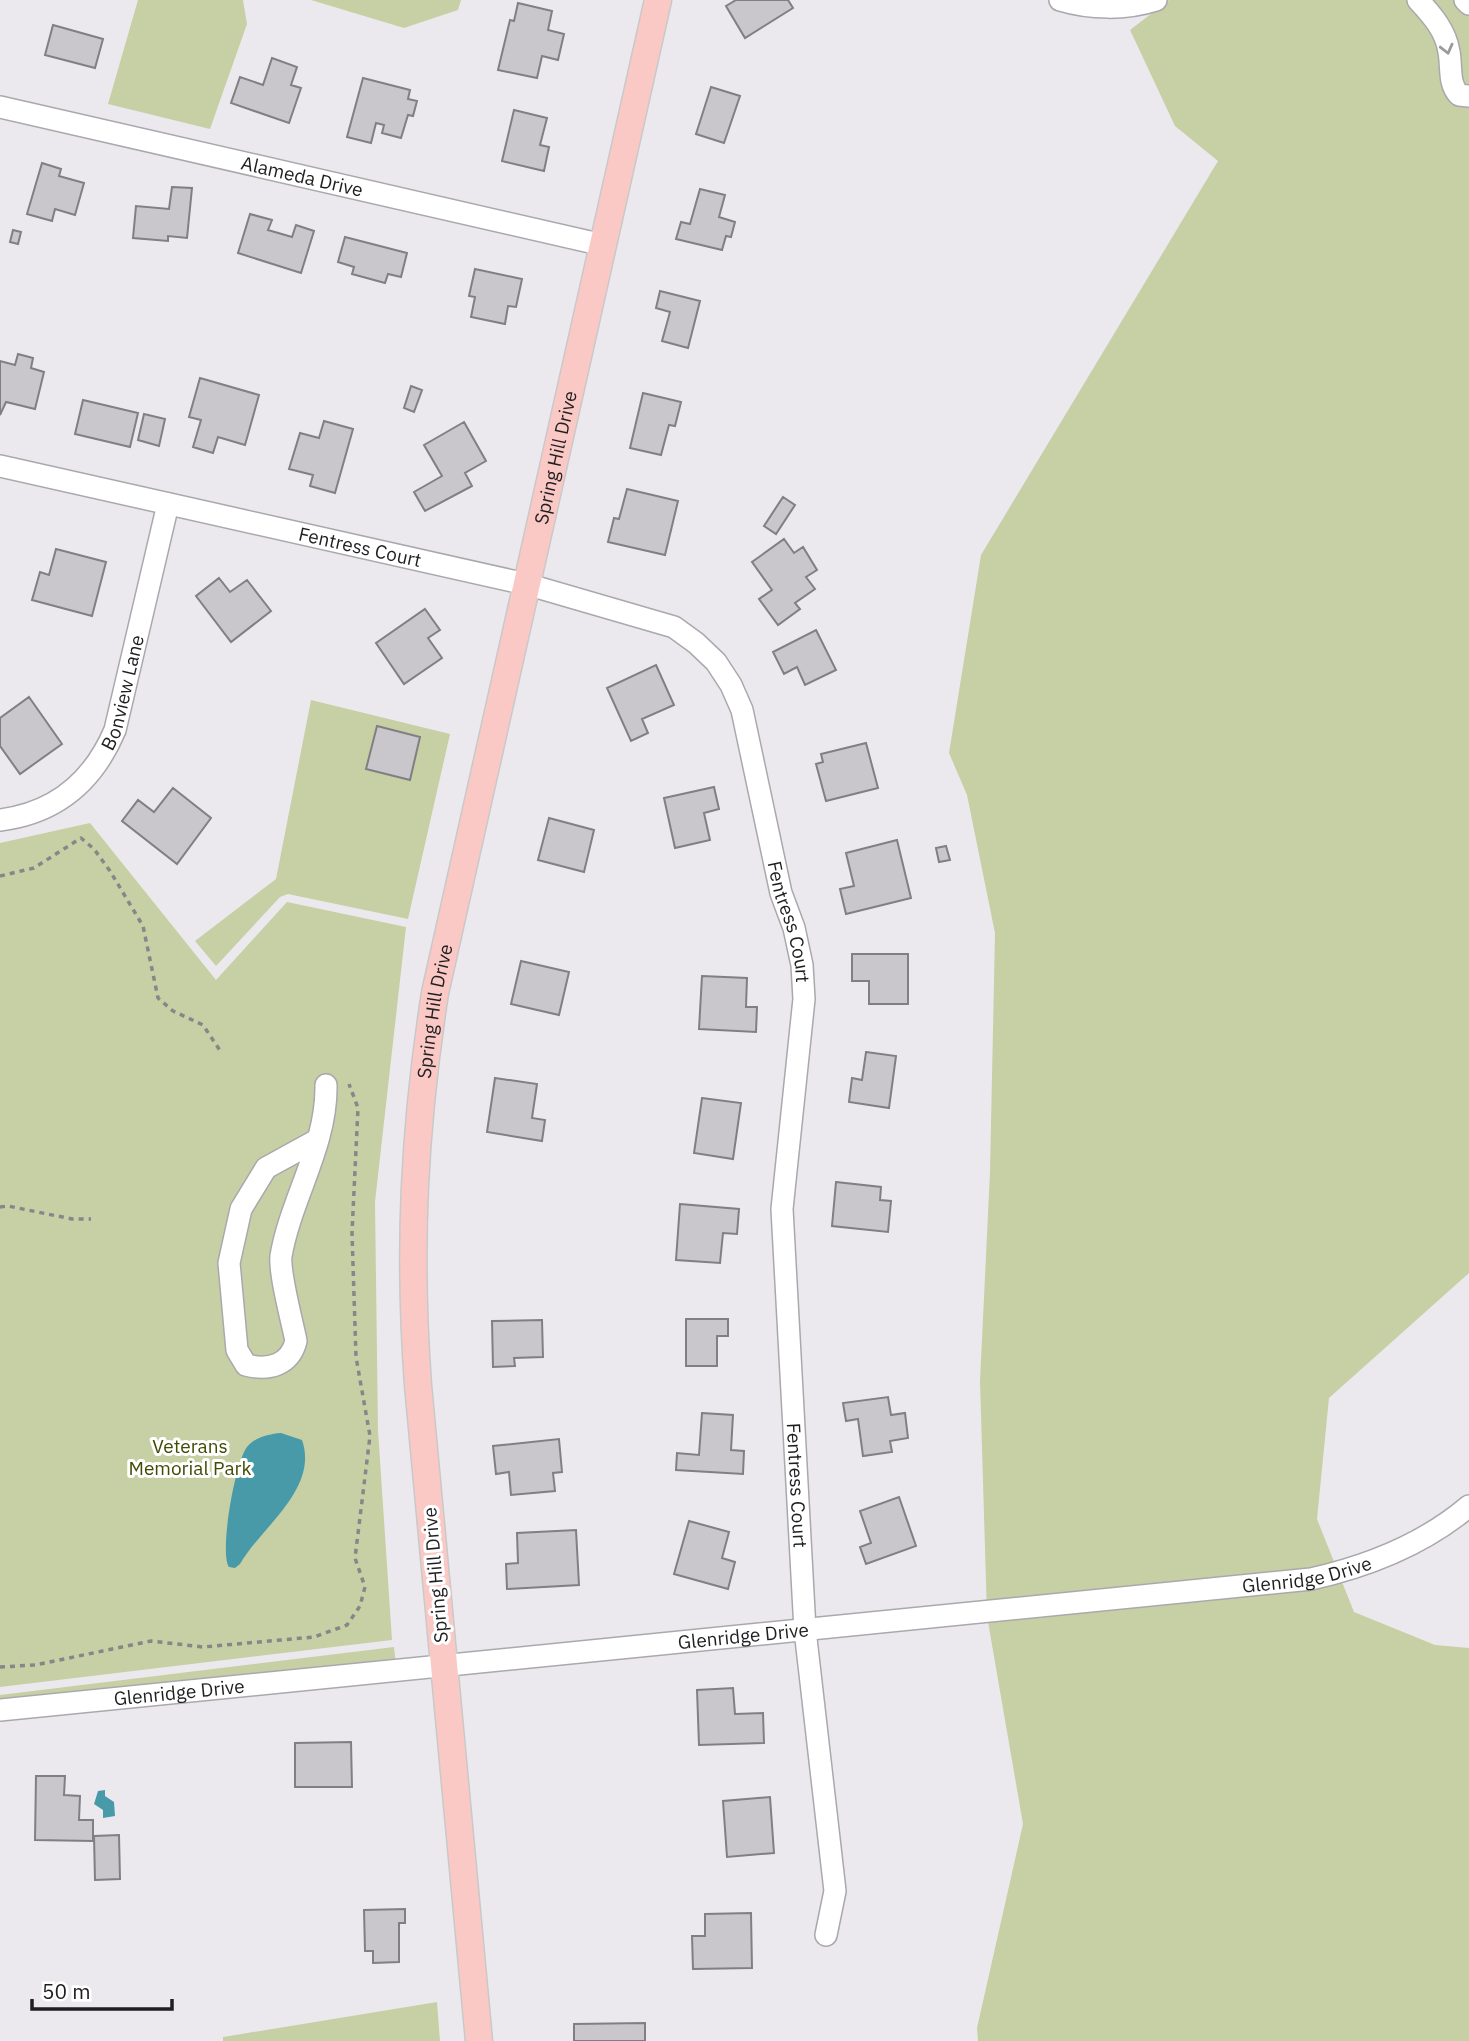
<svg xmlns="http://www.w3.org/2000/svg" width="1469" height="2041" font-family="'IBM Plex Sans',sans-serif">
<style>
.green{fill:#c6d0a4}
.water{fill:#499aa9}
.building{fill:#c9c7cb;stroke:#817f83;stroke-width:2}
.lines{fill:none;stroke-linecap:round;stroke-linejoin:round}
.minor-casing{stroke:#aba8ad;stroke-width:24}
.major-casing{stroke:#c9c9c9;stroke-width:29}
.path{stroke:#888689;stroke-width:3.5;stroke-dasharray:5 5;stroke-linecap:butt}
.minor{stroke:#fff;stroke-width:21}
.major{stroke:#fac9c5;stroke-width:26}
.oneway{stroke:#9a9a9b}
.labels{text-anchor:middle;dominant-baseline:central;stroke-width:6;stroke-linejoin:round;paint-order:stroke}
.street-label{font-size:19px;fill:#1f1e20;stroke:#fff}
.park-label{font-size:19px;fill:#424c03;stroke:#fff}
</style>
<rect width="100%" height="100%" fill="#ece9ee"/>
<path class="green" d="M138 0H243L247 24 210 129 108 104Z
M311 0H461L458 10 404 28Z
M1169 0H1469V1273L1329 1398 1317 1519 1354 1612 1435 1645 1469 1648V2041H978L977 2028 1023 1824 987 1616 980 1381 990 1172 995 933 967 795 949 753 981 555 1218 161 1175 126 1130 30Z
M311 700 450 734 408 919 288 894 280 897 216 966 195 941 276 879Z
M90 823 216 980 287 902 406 927 375 1202 378 1430 392 1640 0 1687V843Z
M394 1647 397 1674 0 1701V1695Z
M437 2002 440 2041H223V2037Z"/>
<path class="water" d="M281 1433 302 1440C319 1489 261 1527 240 1564L235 1568 229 1567C219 1553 235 1462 247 1447 255 1437 269 1434 281 1433Z
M105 1790V1796L114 1802 115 1816 103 1818V1810L94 1804 98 1791Z"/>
<path class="building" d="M736 0H788L793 8 745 38 726 6Z
M518 3 552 11 548 30 564 34 558 60 542 56 537 78 498 70 510 20 514 21Z
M53 25 103 39 95 68 45 55Z
M272 58 297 67 291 85 301 88 289 123 231 103 240 77 263 85Z
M363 78 410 90 408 99 417 101 413 116 408 115 401 138 382 133 384 125 376 123 371 143 347 137Z
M711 87 740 96 724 143 696 134Z
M514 110 547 118 540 145 549 147 544 171 502 161Z
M42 163 61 169 59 176 84 183 75 215 55 209 52 221 27 214Z
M172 187 192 188 187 238 168 236V241L133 238 136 206 169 209Z
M700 189 725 195 719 217 735 222 731 237 726 236 722 250 676 239 681 222 690 224Z
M250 214 272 220 268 230 292 237 296 225 314 231 301 273 238 253Z
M13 230 21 232 18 244 10 242Z
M345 237 407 253 401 277 388 274 385 283 352 274 354 267 338 262Z
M475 269 522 279 516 307 508 306 505 324 471 317 475 297 469 296Z
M660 291 700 301 688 348 662 341 670 312 656 308Z
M18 354 33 358 31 368 44 372 35 409 6 402 0 415V361L15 365Z
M200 378 259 395 245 445 218 437 213 453 193 447 201 420 189 417Z
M411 386 422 390 414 412 404 408Z
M643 393 681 402 675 426 669 425 661 455 630 448Z
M83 400 138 413 130 447 75 434Z
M144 414 165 419 159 446 138 440Z
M324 421 353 429 335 493 310 486 313 475 289 469 300 433 319 438Z
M464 422 486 461 465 473 472 486 425 511 414 492 442 476 424 445Z
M627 489 678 501 665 555 608 542 614 518 619 519Z
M783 497 795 505 776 534 764 526Z
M784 539 794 553 803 547 817 570 806 577 815 589 795 603 800 609 778 625 759 599 772 590 752 562Z
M56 549 106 562 92 616 32 600 40 572 49 575Z
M219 578 230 592 247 580 271 611 231 642 196 596Z
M425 609 440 630 428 638 442 658 404 684 376 643Z
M816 630 836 670 805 685 797 667 784 674 773 652Z
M656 665 674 705 642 719 648 733 631 741 607 688Z
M29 697 62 744 20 774 0 746V718Z
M377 726 420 737 410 780 366 769Z
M866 743 878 788 826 801 816 764 823 762 821 754Z
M714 787 719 809 704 813 710 840 675 848 664 798Z
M173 788 211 818 177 864 122 821 138 800 154 812Z
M549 818 594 830 584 872 538 860Z
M897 840 911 898 846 914 840 889 854 886 846 853Z
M946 846 950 860 939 862 936 848Z
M852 954H908V1004H869V981H852Z
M521 961 569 972 559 1015 511 1004Z
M702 976 747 978 746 1007H757L756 1032 699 1029Z
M866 1052 896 1056 889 1108 849 1102 852 1078 862 1080Z
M495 1078 537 1084 532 1118 545 1120 542 1141 487 1132Z
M702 1098 741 1103 733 1159 694 1153Z
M836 1182 881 1187 880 1200 891 1201 888 1232 832 1226Z
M680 1204 739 1209 737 1234 723 1233 720 1263 676 1260Z
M686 1319H728V1336H717V1366H686Z
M542 1320 543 1357 514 1358 515 1366 493 1367 492 1321Z
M888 1397 891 1415 905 1413 908 1438 890 1441 892 1452 863 1456 858 1419 846 1421 843 1403Z
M702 1413 733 1415 731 1450 744 1451 743 1474 676 1470 677 1453 699 1455Z
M559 1439 562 1472 553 1473 555 1491 511 1495 509 1472 496 1474 493 1446Z
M899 1497 916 1546 866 1564 860 1547 871 1543 860 1511Z
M689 1521 729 1532 722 1558 735 1562 728 1589 674 1574Z
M576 1530 579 1585 507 1589 506 1564 518 1563 517 1533Z
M733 1688 735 1714 763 1713 764 1743 699 1745 697 1690Z
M351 1742 352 1787H295V1743Z
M36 1776H65L64 1795 80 1796 79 1820H93V1841L35 1840Z
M770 1797 774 1853 727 1857 723 1801Z
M119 1835 120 1879 95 1880 94 1836Z
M405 1909V1923H399V1962L373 1963V1951H365L364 1910Z
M751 1913 752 1968 693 1969 692 1936H705V1914Z
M645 2023V2041H574V2024Z"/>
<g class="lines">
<defs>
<g id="minor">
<path d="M1060 0C1090 9 1125 10 1156 0"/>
<path d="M1418 0C1432 15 1446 31 1449 52 1452 68 1448 83 1459 95L1469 96"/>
<path d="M1465 0 1469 4"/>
<path id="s1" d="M0 107 603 245"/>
<path id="s2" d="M0 466 526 584 674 627 696 643 716 662 731 685 742 710 781 893 794 928 802 965 804 999 782 1209 805 1630 835 1891 826 1935"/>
<path id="s3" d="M0 820C56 813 93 782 115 730L168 504"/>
<path d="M317 1140 266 1168 241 1209 229 1263 237 1350 246 1365C269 1371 290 1365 296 1341 292 1321 279 1273 281 1256 291 1198 327 1146 326 1085"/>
<path id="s4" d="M0 1710 1311 1579C1369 1566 1423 1545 1469 1506"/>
</g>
<g id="major">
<path id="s5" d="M479 2041 418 1385C408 1248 414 1128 435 993L658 0"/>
</g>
</defs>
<use href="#minor" class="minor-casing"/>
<use href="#major" class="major-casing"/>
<path class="path" d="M0 876 34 868 81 838 94 849 110 871 143 926 158 998 173 1011 203 1025 221 1052
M0 1207 8 1206 72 1219H91
M0 1667 35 1665 151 1641 203 1647 314 1637 347 1625 360 1606 365 1587 355 1558 370 1436 356 1357 352 1233 358 1108 349 1084"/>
<use href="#minor" class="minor"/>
<use href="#major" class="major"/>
</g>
<defs><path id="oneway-chevron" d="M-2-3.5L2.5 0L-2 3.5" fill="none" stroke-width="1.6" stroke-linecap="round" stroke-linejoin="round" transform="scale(1.75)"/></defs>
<use class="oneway" href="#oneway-chevron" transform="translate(1447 49) rotate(76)"/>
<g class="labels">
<g class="street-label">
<text stroke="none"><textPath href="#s1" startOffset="310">Alameda Drive</textPath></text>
<text stroke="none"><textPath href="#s5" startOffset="1601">Spring Hill Drive</textPath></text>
<text stroke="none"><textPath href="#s2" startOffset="369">Fentress Court</textPath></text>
<text stroke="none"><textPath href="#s3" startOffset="192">Bonview Lane</textPath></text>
<text stroke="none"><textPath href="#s2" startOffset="1020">Fentress Court</textPath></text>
<text stroke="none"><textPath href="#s5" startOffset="1034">Spring Hill Drive</textPath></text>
<text stroke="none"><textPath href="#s2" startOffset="1587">Fentress Court</textPath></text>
<text stroke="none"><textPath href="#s4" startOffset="1314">Glenridge Drive</textPath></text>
<text transform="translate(435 1575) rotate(-95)">Spring Hill Drive</text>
<text stroke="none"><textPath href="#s4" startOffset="747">Glenridge Drive</textPath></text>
<text stroke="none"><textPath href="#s4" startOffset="180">Glenridge Drive</textPath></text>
</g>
<g class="park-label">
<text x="190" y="1446">Veterans<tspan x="190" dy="22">Memorial Park</tspan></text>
</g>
</g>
<path d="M32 1999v10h140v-10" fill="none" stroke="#1f1e20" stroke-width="3.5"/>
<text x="42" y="1999" font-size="21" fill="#1f1e20" stroke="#ffffff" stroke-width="5" paint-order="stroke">50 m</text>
</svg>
